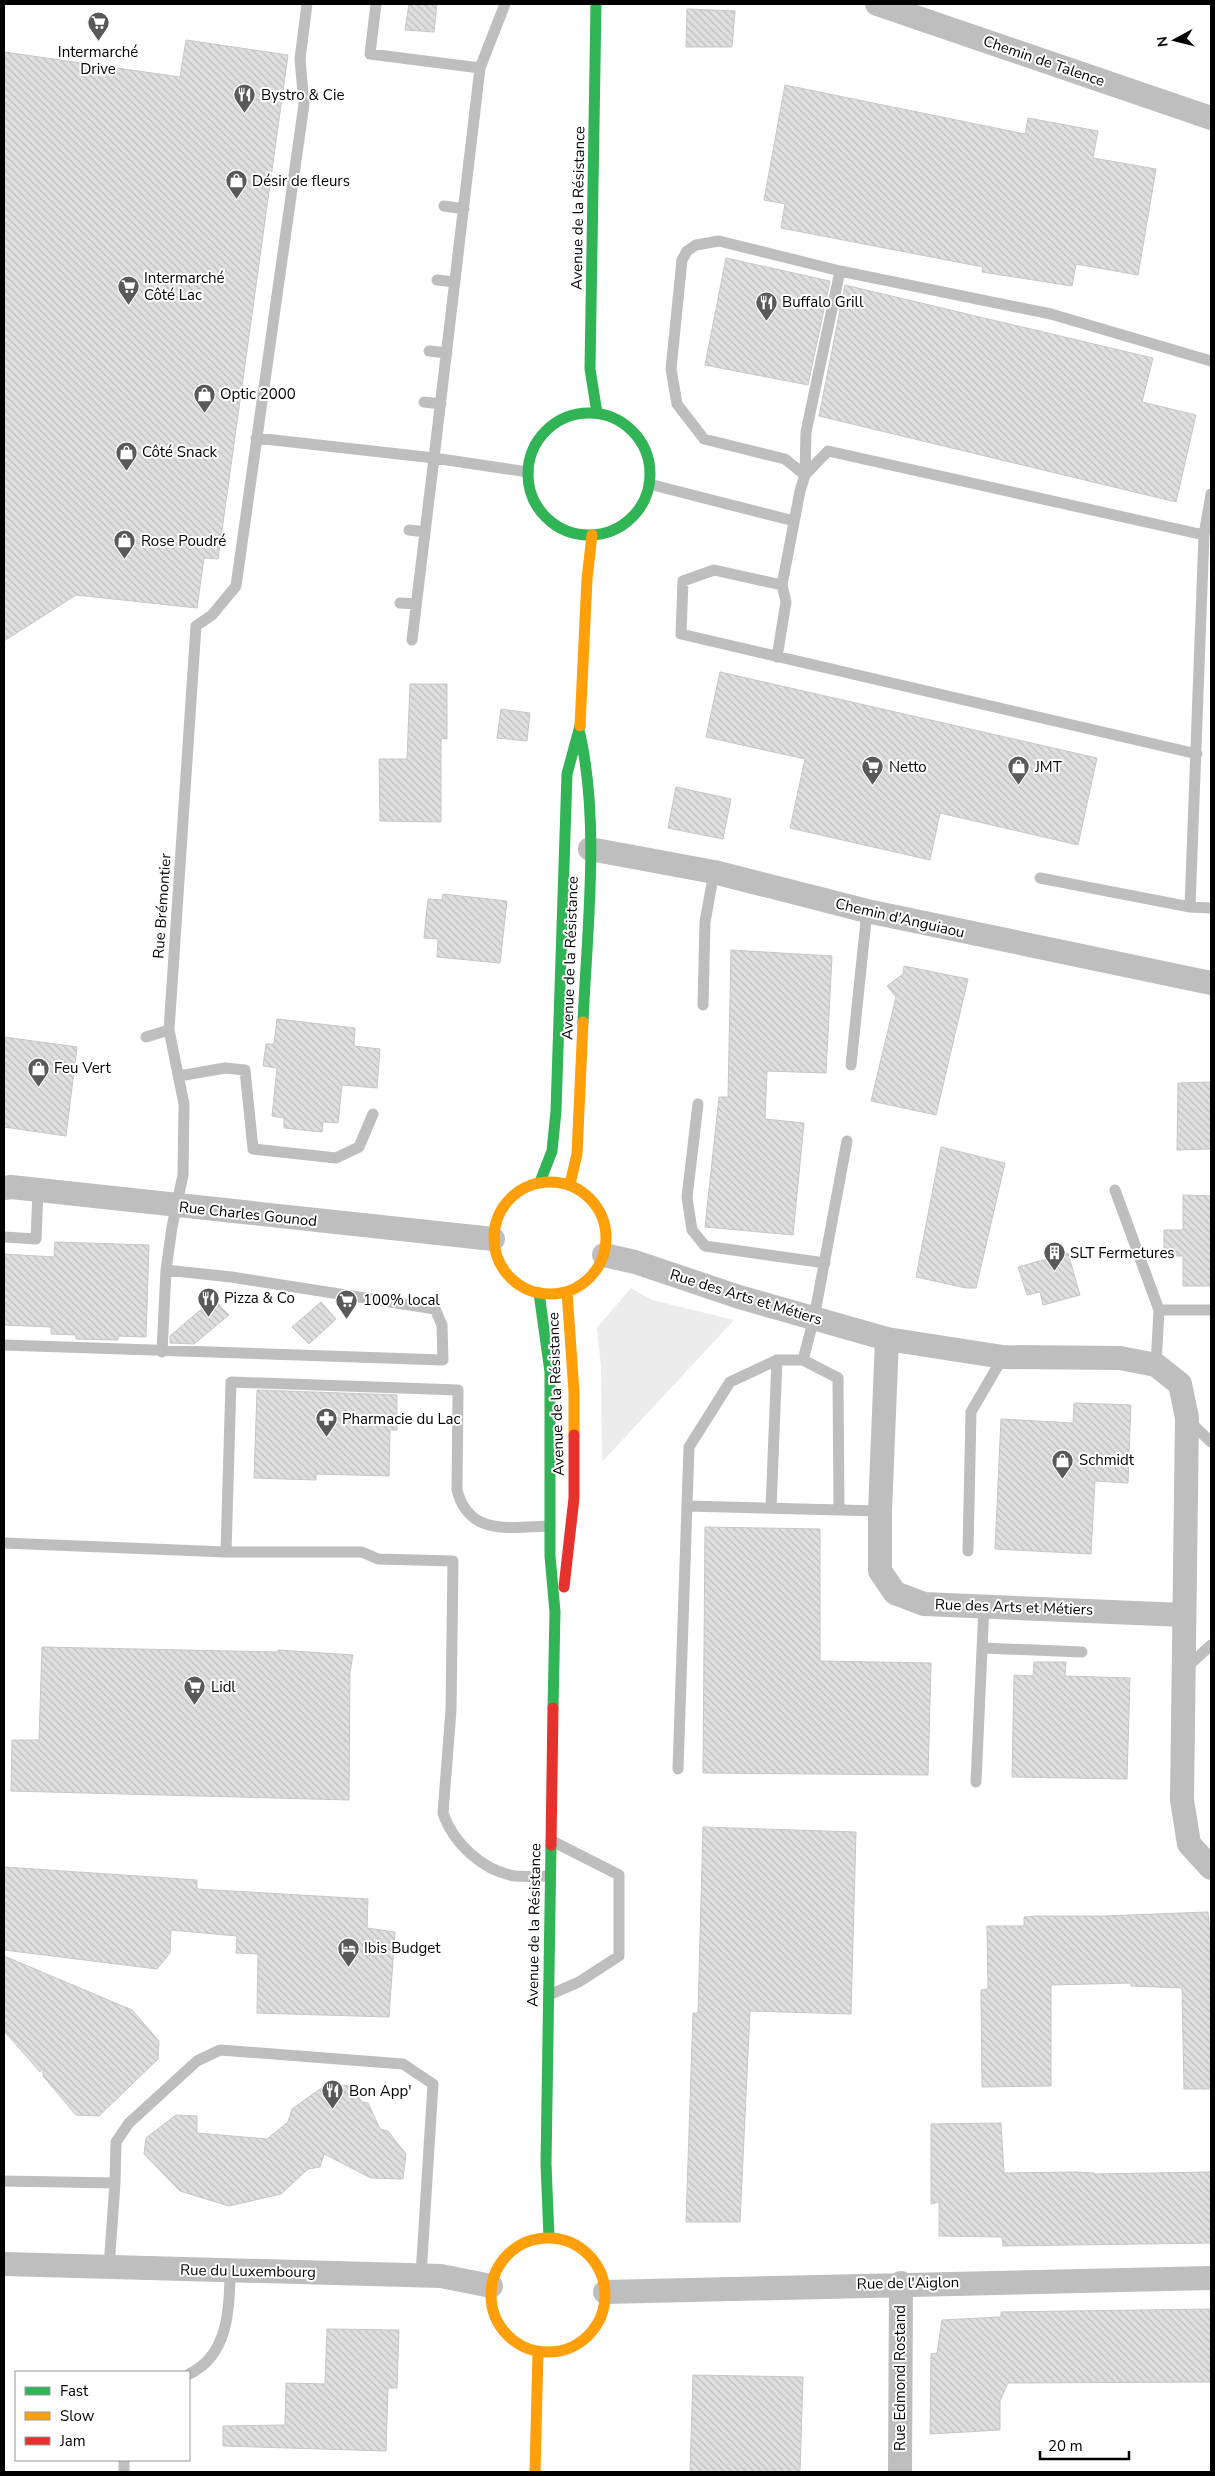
<svg xmlns="http://www.w3.org/2000/svg" width="1215" height="2476" font-family="'Nunito Sans',sans-serif">
<style>
.green{fill:#ececec}
.building{fill:url(#building-back-hatch);stroke:#c7c7c7}
.lines{fill:none;stroke-linecap:round;stroke-linejoin:round}
.lane{stroke:#bebebe;stroke-width:11}
.street{stroke:#bebebe;stroke-width:24}
.fast{stroke:#30b455;stroke-width:11}
.slow{stroke:#ff9f0a;stroke-width:11}
.jam{stroke:#e5322d;stroke-width:11}
.labels{text-anchor:middle;dominant-baseline:central;stroke-width:4;stroke-linejoin:round;paint-order:stroke}
.poi-label{font-size:15px;fill:#000;stroke:#fff;text-anchor:start}
.street-label{font-size:15px;fill:#000;stroke:#fff}
</style>
<defs>
<pattern id="building-back-hatch" width="6" height="6" patternUnits="userSpaceOnUse" patternTransform="scale(1.25)"><rect width="6" height="6" fill="#dfdfdf"/><path d="M-1 5l2 2M0 0l6 6M5-1l2 2" fill="none" stroke="#bebebe"/></pattern>
</defs>
<rect width="100%" height="100%" fill="#fff"/>
<path class="green" d="M631 1288 652 1300 734 1320 602 1462 601 1367 597 1328Z"/>
<path class="building" d="M409 4H437L434 32 405 30Z
M687 9 735 11 732 47H686Z
M186 40 288 55 218 559 204 558 197 608 76 595 4 641V52L180 77Z
M785 85 1025 134 1028 118 1098 131 1093 158 1156 169 1138 275 1076 264 1072 286 982 272 983 267 781 228 785 204 764 200Z
M726 258 830 281 808 385 705 365Z
M845 285 1153 358 1142 402 1196 415 1176 502 819 416Z
M720 672 1097 758 1078 845 940 813 930 860 790 828 805 759 706 737Z
M410 684H447V739L441 738V822L380 821 379 759H407Z
M501 709 530 713 527 741 497 738Z
M676 787 731 799 723 839 668 828Z
M443 894 507 901 500 963 437 957 438 939 424 938 428 899 442 900Z
M731 950 832 956 826 1073 767 1071 765 1119 804 1123 793 1235 705 1227 719 1097H728Z
M904 966 968 979 936 1115 871 1101 896 997 887 986 903 974Z
M277 1019 355 1028 354 1046 380 1049 377 1088 342 1085 338 1123 323 1122 322 1132 284 1128V1118L272 1116 277 1068 263 1066 266 1044H274Z
M4 1037 77 1047 66 1136 4 1127Z
M1211 1082V1149L1177 1150 1178 1083Z
M941 1147 1005 1163 976 1288H966L916 1277Z
M1183 1195 1211 1196V1286H1183V1256H1164V1230H1183Z
M55 1242 149 1245 146 1337 118 1336V1340L76 1339V1335L51 1334V1327L4 1325V1254L54 1257Z
M1068 1253 1080 1295 1043 1305 1040 1292 1027 1295 1018 1267Z
M213 1299 229 1315 194 1344 170 1343V1336Z
M321 1302 336 1319 309 1344 292 1327Z
M257 1390 397 1395V1430H390L389 1476 316 1474V1480L254 1478Z
M1074 1403 1131 1405 1128 1483 1095 1481 1091 1554 995 1549 1001 1419 1073 1423Z
M705 1527 820 1529V1661L931 1663 928 1775 703 1773Z
M42 1647 278 1652V1650L353 1655 350 1672 349 1800 11 1791 12 1740H39Z
M1034 1662H1066L1065 1676 1130 1678 1127 1779 1012 1777 1014 1675 1033 1676Z
M703 1827 856 1832 851 2014 750 2011 740 2222H686L693 2013H698Z
M4 1867 197 1880V1889L368 1899 367 1928 395 1932 389 2017 257 2013 258 1954 236 1953 237 1936 171 1930 170 1953 157 1969 4 1950Z
M1208 1912 1209 1923H1211V2089H1184L1182 1988 1131 1986V1983L1051 1985V2086L982 2087 981 1990 988 1989 987 1926H1024V1917L1037 1916H1104Z
M4 1956 132 2010 159 2041 158 2059 99 2116 76 2115 43 2076V2067L40 2072 4 2031Z
M327 2084 351 2086 362 2102 368 2103 380 2129 388 2131 406 2154 403 2179 371 2178 324 2154 320 2167 308 2169 281 2194 229 2206 180 2191 144 2154 146 2138 176 2115 197 2116V2133L267 2139 288 2122 292 2109Z
M1001 2123 1004 2173 1076 2172 1094 2173V2174L1211 2172V2243L1003 2246 1002 2237 939 2236V2202L931 2204V2124Z
M1211 2309V2382L1008 2383 1000 2401V2430L930 2434 931 2354 937 2353 942 2320 1001 2317V2312Z
M327 2329 399 2330 397 2388H388L386 2451 223 2446V2426L285 2425 286 2383 325 2384Z
M693 2375 803 2377 800 2472H690Z"/>
<g class="lines">
<path class="lane" d="M376 4 370 54 480 68
M505 4 480 68 434 458 528 472
M444 206 464 209
M437 280 455 282
M429 351 447 353
M424 402 441 404
M256 438 434 458 412 640
M805 475 785 459 704 439 677 404 671 369 682 260 687 251 696 245 719 241 840 271 1051 314 1211 361
M805 475 828 451 1204 535 1190 907
M649 484 794 521
M409 530 425 532
M1204 535 1211 494
M782 585 714 570 683 581 681 634 1197 754
M400 603 416 604
M777 657 786 602 782 585 800 491 805 475 806 432 840 271
M1040 878 1190 907 1211 908
M703 1005 705 922 714 872
M146 1037 169 1030
M851 1065 867 911
M179 1076 225 1068 245 1070 253 1149 336 1158 359 1147 373 1114
M698 1104 687 1197 692 1230 705 1246 825 1263
M1115 1190 1159 1310 1156 1365
M4 1237 36 1239 38 1190
M1159 1310H1211
M4 1345 443 1360 442 1325 435 1309 231 1277 166 1270
M162 1352 166 1270 172 1227 183 1175 184 1104 169 1030 196 626 212 615 236 586 304 104 300 59 307 4
M803 1360 838 1378 839 1510
M1187 1419 1211 1442
M687 1506 880 1511
M771 1508 777 1360
M4 1543 226 1552H362L378 1559 453 1561 451 1710 443 1813C453 1843 483 1871 515 1876 527 1877 539 1876 550 1876
M968 1551 971 1412 1003 1357
M226 1552 231 1382 458 1390 457 1490C469 1537 511 1527 550 1526
M982 1648 1082 1652
M1186 1668 1211 1645
M678 1769 689 1447 730 1382 777 1360H803L814 1318 847 1141
M976 1782 984 1606
M549 1995 579 1982 619 1956V1875L552 1841
M4 2181 115 2183 116 2142 129 2123 197 2061 220 2050 403 2064 433 2084 421 2275
M109 2267 115 2183
M189 2374C228 2356 230 2309 230 2270
M124 2472V2460"/>
<path class="street" d="M877 4 1211 118
M590 849 714 872 867 911 1211 983
M4 1188 11 1187 493 1239
M604 1255 635 1262 739 1297 887 1339 1003 1357 1120 1358 1156 1365 1180 1384 1187 1418 1182 1800 1189 1844 1211 1868
M887 1339 880 1511V1571L895 1593 924 1604 1183 1615
M4 2264 441 2276 491 2286
M605 2292 1211 2278
M900 2472 901 2283"/>
<path class="fast" d="M596 4 590 369 597 413
M528 474a61 61 0 1 1 122 0a61 61 0 1 1-122 0Z
M580 734C600 824 587 929 583 1022
M540 1182 552 1151 556 1111 567 774 580 726
M539 1293 550 1372V1556L555 1612 553 1708
M549 2237 546 2164 551 1845"/>
<path class="slow" d="M580 726 587 579 592 535
M494 1238a56 56 0 1 1 112 0a56 56 0 1 1-112 0Z
M570 1184 577 1154 583 1022
M567 1292 574 1392V1435
M491 2295a57 57 0 1 1 114 0a57 57 0 1 1-114 0Z
M535 2472 538 2351"/>
<path class="jam" d="M564 1587 574 1498V1435
M551 1845 553 1708"/>
</g>
<defs>
<symbol id="supermarket-pin" viewBox="-11 -11 22 30"><path d="M0 17L-7.5 6A9.5 9.5 0 1 1 7.5 6Z" fill="#595959" stroke="#fff"/><path d="M-6-5.5h2.5l.6 2H6L4.5 2H-2.5L-4.4-4H-6ZM-1.5 3.2a1.3 1.3 0 1 0 .1 0ZM3 3.2a1.3 1.3 0 1 0 .1 0Z" fill="#fff"/></symbol>
<symbol id="restaurant-pin" viewBox="-11 -11 22 30"><path d="M0 17L-7.5 6A9.5 9.5 0 1 1 7.5 6Z" fill="#595959" stroke="#fff"/><path d="M-5-6h1v4h1v-4h1v4h1v-4h1v5L-1.5 .5V6h-2V.5L-5-1ZM5-6V6H3V1.5H1.5Q1.5-4 5-6Z" fill="#fff"/></symbol>
<symbol id="shop-pin" viewBox="-11 -11 22 30"><path d="M0 17L-7.5 6A9.5 9.5 0 1 1 7.5 6Z" fill="#595959" stroke="#fff"/><path d="M-5-2.5h2.3a2.7 3.5 0 0 1 5.4 0H5L5.5 6h-11ZM-1.5-2.5h3a1.5 2.3 0 0 0-3 0Z" fill="#fff"/></symbol>
<symbol id="building-pin" viewBox="-11 -11 22 30"><path d="M0 17L-7.5 6A9.5 9.5 0 1 1 7.5 6Z" fill="#595959" stroke="#fff"/><path d="M-4-6H4V6H1V3H-1V6H-4ZM-2.5-4.3h1.7v1.8h-1.7ZM.8-4.3h1.7v1.8H.8ZM-2.5-1h1.7V.8h-1.7ZM.8-1h1.7V.8H.8Z" fill="#fff"/></symbol>
<symbol id="pharmacy-pin" viewBox="-11 -11 22 30"><path d="M0 17L-7.5 6A9.5 9.5 0 1 1 7.5 6Z" fill="#595959" stroke="#fff"/><path d="M-2-6h4v4h4v4h-4v4h-4v-4h-4v-4h4Z" fill="#fff"/></symbol>
<symbol id="hotel-pin" viewBox="-11 -11 22 30"><path d="M0 17L-7.5 6A9.5 9.5 0 1 1 7.5 6Z" fill="#595959" stroke="#fff"/><path d="M-6-4.5h1.5V1H6V5H4.5V3h-9V5H-6ZM-4 0a1.8 1.8 0 1 1 3.6 0ZM.5 0V-2.5h3Q6-2.5 6 0Z" fill="#fff"/></symbol>
</defs>
<g fill-rule="evenodd">
<use href="#supermarket-pin" x="86" y="10" width="25" height="34"/>
<use href="#restaurant-pin" x="232" y="82" width="25" height="34"/>
<use href="#shop-pin" x="224" y="168" width="25" height="34"/>
<use href="#supermarket-pin" x="116" y="274" width="25" height="34"/>
<use href="#restaurant-pin" x="754" y="290" width="25" height="34"/>
<use href="#shop-pin" x="192" y="382" width="25" height="34"/>
<use href="#shop-pin" x="114" y="440" width="25" height="34"/>
<use href="#shop-pin" x="112" y="528" width="25" height="34"/>
<use href="#supermarket-pin" x="860" y="754" width="25" height="34"/>
<use href="#shop-pin" x="1006" y="754" width="25" height="34"/>
<use href="#shop-pin" x="26" y="1056" width="25" height="34"/>
<use href="#building-pin" x="1042" y="1240" width="25" height="34"/>
<use href="#restaurant-pin" x="196" y="1286" width="25" height="34"/>
<use href="#supermarket-pin" x="334" y="1288" width="25" height="34"/>
<use href="#pharmacy-pin" x="314" y="1406" width="25" height="34"/>
<use href="#shop-pin" x="1050" y="1448" width="25" height="34"/>
<use href="#supermarket-pin" x="182" y="1674" width="25" height="34"/>
<use href="#hotel-pin" x="336" y="1936" width="25" height="34"/>
<use href="#restaurant-pin" x="320" y="2078" width="25" height="34"/>
</g>
<g class="labels">
<g class="poi-label">
<text x="98" y="52" text-anchor="middle">Intermarché<tspan x="98" dy="17">Drive</tspan></text>
<text x="261" y="95">Bystro &amp; Cie</text>
<text x="252" y="181">Désir de fleurs</text>
<text x="144" y="278">Intermarché<tspan x="144" dy="17">Côté Lac</tspan></text>
<text x="782" y="302">Buffalo Grill</text>
<text x="220" y="394">Optic 2000</text>
<text x="142" y="452">Côté Snack</text>
<text x="141" y="541">Rose Poudré</text>
<text x="889" y="767">Netto</text>
<text x="1035" y="767">JMT</text>
<text x="54" y="1068">Feu Vert</text>
<text x="1070" y="1253">SLT Fermetures</text>
<text x="224" y="1298">Pizza &amp; Co</text>
<text x="363" y="1300">100% local</text>
<text x="342" y="1419">Pharmacie du Lac</text>
<text x="1079" y="1460">Schmidt</text>
<text x="211" y="1687">Lidl</text>
<text x="364" y="1948">Ibis Budget</text>
<text x="349" y="2091">Bon App'</text>
</g>
<g class="street-label">
<text transform="translate(1044 61) rotate(19)">Chemin de Talence</text>
<text transform="translate(578 208) rotate(-89)">Avenue de la Résistance</text>
<text transform="translate(162 906) rotate(-86)">Rue Brémontier</text>
<text transform="translate(900 918) rotate(13)">Chemin d'Anguiaou</text>
<text transform="translate(570 958) rotate(-88)">Avenue de la Résistance</text>
<text transform="translate(248 1214) rotate(6)">Rue Charles Gounod</text>
<text transform="translate(746 1297) rotate(17)">Rue des Arts et Métiers</text>
<text transform="translate(556 1394) rotate(-92)">Avenue de la Résistance</text>
<text transform="translate(1014 1607) rotate(2)">Rue des Arts et Métiers</text>
<text transform="translate(534 1925) rotate(-89)">Avenue de la Résistance</text>
<text transform="translate(248 2271) rotate(1)">Rue du Luxembourg</text>
<text transform="translate(908 2283) rotate(-1)">Rue de l'Aiglon</text>
<text transform="translate(900 2378) rotate(-90)">Rue Edmond Rostand</text>
</g>
</g>
<rect width="1215" height="2476" fill="none" stroke="#000000" stroke-width="10"/>
<rect x="15" y="2371" width="175" height="90" fill="#ffffff" stroke="#999999"/>
<rect x="25" y="2387" width="25" height="8" fill="#30b455" stroke="#999999"/>
<text x="60" y="2396" font-size="15" fill="#000000">Fast</text>
<rect x="25" y="2412" width="25" height="8" fill="#ff9f0a" stroke="#999999"/>
<text x="60" y="2421" font-size="15" fill="#000000">Slow</text>
<rect x="25" y="2437" width="25" height="8" fill="#e5322d" stroke="#999999"/>
<text x="60" y="2446" font-size="15" fill="#000000">Jam</text>
<g transform="translate(1175 40) rotate(263)" stroke="#ffffff" stroke-width="4" paint-order="stroke">
<path d="M0-4L9 19L0 12L-9 19Z" fill="#000000"/>
<text y="-8" font-size="14" font-weight="bold" text-anchor="middle" fill="#000000">N</text>
</g>
<path d="M1040 2451v8h89v-8" fill="none" stroke="#000000" stroke-width="2.5"/>
<text x="1048" y="2451" font-size="15" fill="#000000" stroke="#ffffff" stroke-width="4" paint-order="stroke">20 m</text>
</svg>
